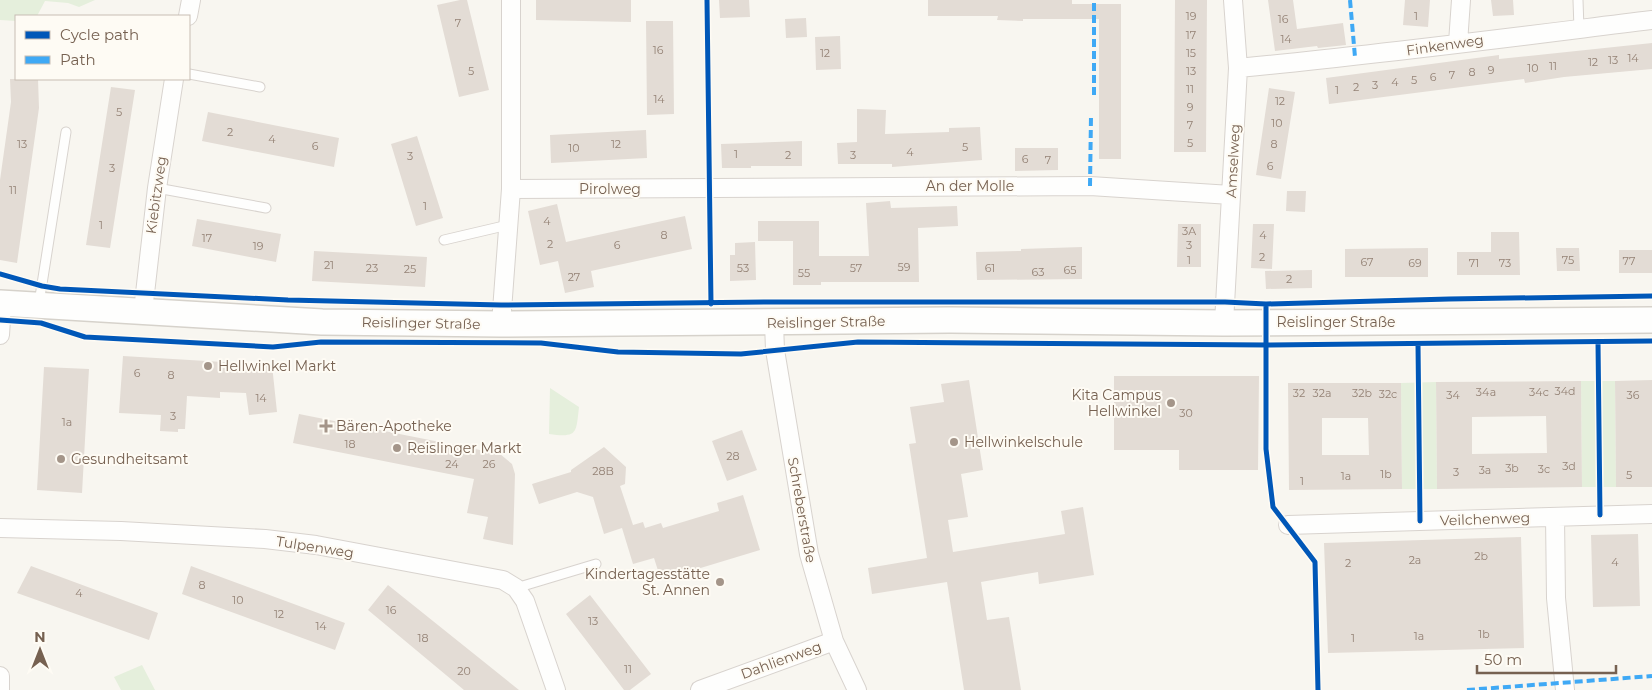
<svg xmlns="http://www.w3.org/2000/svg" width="1652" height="690" font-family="Montserrat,sans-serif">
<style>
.green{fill:#e5efdc}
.building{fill:#e3dcd5;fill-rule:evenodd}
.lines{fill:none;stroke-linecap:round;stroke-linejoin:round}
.lane-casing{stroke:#d8d3ce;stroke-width:11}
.street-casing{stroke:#d8d3ce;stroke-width:20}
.secondary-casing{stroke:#d6d2cb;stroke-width:28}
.lane{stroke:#fefefd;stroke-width:9}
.street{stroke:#fefefd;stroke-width:18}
.secondary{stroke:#fefefd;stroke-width:25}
.quiet{stroke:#3fa9f5;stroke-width:4;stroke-dasharray:8 4;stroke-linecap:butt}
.cycleway-casing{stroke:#fefbf4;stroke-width:8}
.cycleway{stroke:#0057b8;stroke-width:5}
.poi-dot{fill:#a49589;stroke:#fefbf4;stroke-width:2}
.labels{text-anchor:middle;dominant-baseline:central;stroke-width:4;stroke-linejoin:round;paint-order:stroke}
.number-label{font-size:11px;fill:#948275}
.street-label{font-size:14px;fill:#766151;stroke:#fefbf4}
.poi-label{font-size:14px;fill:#766151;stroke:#fefbf4;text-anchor:start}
</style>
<rect width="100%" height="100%" fill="#f8f6f0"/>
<path class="green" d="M0 0H95L79 7 68 3 45 1 37 16H16V21L0 20Z
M1581 381H1615L1616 487H1582Z
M1436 382 1437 489H1402L1401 383Z
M550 388 579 407C576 433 578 438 549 434Z
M142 665 155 690H121L114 677Z"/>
<path class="building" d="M460 0H467L489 90 459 97 437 5Z
M536 0H631V22L536 20Z
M719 0H749L750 17 720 18Z
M928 0H1072V4H1121V159H1099V19H1023V21L997 20 998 16H928Z
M1175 0H1207L1206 152H1174Z
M1268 0H1293L1297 29 1343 23 1346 45 1318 48 1317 46 1275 51Z
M1405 0H1430L1428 27 1403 25Z
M1491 0H1513L1514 15 1493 16Z
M806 18 807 37 786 38 785 19Z
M646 21H673L674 114 647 115Z
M840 36 841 69 816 70 815 37Z
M1652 43V69L1564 77 1525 83 1524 79 1329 104 1326 78 1499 55V59Z
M10 79H38L39 108 17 263 0 260V180L11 102Z
M111 87 135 90 110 248 86 245Z
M1269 88 1295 92 1281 179 1256 175Z
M857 109 886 110 885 134 949 132V128L980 127 982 160 892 167V164H838L837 143 857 142Z
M208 112 339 138 334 167 202 141Z
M646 130 647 158 551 163 550 135Z
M417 136 443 218 416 226 391 144Z
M802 141V166H751V168H722L721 144Z
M1015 148H1058V170L1015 171Z
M1287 191H1306L1305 212 1286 211Z
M890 201 891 208 957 206 958 226 918 228 919 282H821V285H793V241H758V221H819V256H869L866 203Z
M557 204 566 242 685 216 692 249 591 271 594 287 565 293 558 261 540 265 528 211Z
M197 219 281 234 276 262 192 246Z
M1178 224H1201V267H1177Z
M1253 224H1274L1272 269 1251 268Z
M1491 232H1519L1520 275H1457V252H1491Z
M755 242 756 280 730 281V255H735V243Z
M1082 247V279L977 280 976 252 1021 251V249Z
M1428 248V277H1345V249Z
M1556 248H1579L1580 271H1557Z
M1619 250H1652V273H1619Z
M314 251 427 257 425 287 312 281Z
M1312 270V288L1266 289 1265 271Z
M123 356 272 365 277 412 249 415 246 393 220 392V398L187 396 185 429H178V432L160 431 161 415 119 413Z
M44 367 89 369 82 493 37 490Z
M1114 376H1259L1258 470H1179V450H1114Z
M969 380 983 470 961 474 968 517 948 520 953 552 1065 534 1061 511 1083 507 1094 575 1039 584 1038 572 981 582 987 620 1009 617 1021 690H964L947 582 872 594 868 568 927 558 909 444 916 443 910 407 944 402 941 384Z
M1652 380V487H1616L1615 381Z
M1581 381 1582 487 1437 489 1436 382ZM1546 416 1547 453 1472 454V417Z
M1288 383H1401L1402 489 1289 490ZM1322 418H1368L1369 455H1322Z
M299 414 500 454 512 464 515 474 513 545 483 539 488 517 467 513 474 479 293 443Z
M742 430 757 470 727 481 712 441Z
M604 447 626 467 625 484 620 486 633 525 643 522 645 528 661 523 663 528 719 511 717 503 743 495 760 550 661 580 654 558 633 564 622 528 604 534 593 497 577 492 539 504 532 484 571 472V470Z
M1638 534 1640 606 1593 607 1591 535Z
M1521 537 1524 648 1328 653 1324 543Z
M31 566 158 613 149 640 17 593Z
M191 566 345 623 335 650 182 594Z
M388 585 519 690H464L368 610Z
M590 595 651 674 630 690H624L566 614Z"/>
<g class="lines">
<defs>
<path id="lane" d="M1578 0 1579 29
M189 74 260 87
M157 188 266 208
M444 240 508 225
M39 303 66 132
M516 588 596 564"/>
<path id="street" d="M188 16 191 0
M1458 43 1461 0
M1238 68C1376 55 1514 37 1652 20
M511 189 1090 186 1231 195
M143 311 157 188 174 79
M774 323 775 350 809 554 834 641 857 690
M1224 323 1238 68 1233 0
M501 324 511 189V0
M0 335 2 303
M1555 517 1556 598 1565 690
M1288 525 1652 514
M0 528 121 531 265 539 316 545 503 580 516 588 525 601 556 690
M0 676V690
M700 690 834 641"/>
<path id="secondary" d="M0 303 322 322 501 324 950 320 1224 323 1652 320"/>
</defs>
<use href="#lane" class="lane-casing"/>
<use href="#street" class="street-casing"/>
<use href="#secondary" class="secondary-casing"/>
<use href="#lane" class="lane"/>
<use href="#street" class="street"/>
<use href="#secondary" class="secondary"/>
<path class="quiet" d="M1350 0 1355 57
M1094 95V0
M1090 186 1091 116
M1467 690 1652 676"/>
<defs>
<path id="cycleway" d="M707 0 711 304
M0 274 42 286 60 289 288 300 501 305 773 302H1225L1266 304 1449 299 1652 296
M1266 304V449L1273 507 1315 562 1318 690
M0 320 41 323 85 337 273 347 321 342 541 343 618 352 741 354 858 342 1267 345 1652 341
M1598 342 1600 515
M1418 344 1420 521"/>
</defs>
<use href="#cycleway" class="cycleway-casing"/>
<use href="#cycleway" class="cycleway"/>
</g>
<g class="poi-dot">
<circle cx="208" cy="366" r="5"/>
<circle cx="1171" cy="403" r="5"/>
<path d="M323.5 418.5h5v5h5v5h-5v5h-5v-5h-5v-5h5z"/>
<circle cx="954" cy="442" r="5"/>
<circle cx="397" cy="448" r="5"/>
<circle cx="61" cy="459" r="5"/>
<circle cx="720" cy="582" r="5"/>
</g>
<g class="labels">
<g class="number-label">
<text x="1191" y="16">19</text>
<text x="1416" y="16">1</text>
<text x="1283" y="19">16</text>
<text x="458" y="23">7</text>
<text x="1191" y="35">17</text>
<text x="1286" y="39">14</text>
<text x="658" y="50">16</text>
<text x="825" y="53">12</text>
<text x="1191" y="53">15</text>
<text x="1633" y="58">14</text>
<text x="1613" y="60">13</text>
<text x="1593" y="62">12</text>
<text x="1553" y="66">11</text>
<text x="1533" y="68">10</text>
<text x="1491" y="70">9</text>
<text x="471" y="71">5</text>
<text x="1191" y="71">13</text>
<text x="1472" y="72">8</text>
<text x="1452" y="75">7</text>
<text x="1433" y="77">6</text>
<text x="1414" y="80">5</text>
<text x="1395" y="82">4</text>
<text x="1375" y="85">3</text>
<text x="1356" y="87">2</text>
<text x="1190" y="89">11</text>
<text x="1337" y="90">1</text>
<text x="659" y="99">14</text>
<text x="1280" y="101">12</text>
<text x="1190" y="107">9</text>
<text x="119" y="112">5</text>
<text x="1277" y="123">10</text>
<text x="1190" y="125">7</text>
<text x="230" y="132">2</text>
<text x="272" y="139">4</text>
<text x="1190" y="143">5</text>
<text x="22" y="144">13</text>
<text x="616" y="144">12</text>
<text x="1274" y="144">8</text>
<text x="315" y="146">6</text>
<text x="965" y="147">5</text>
<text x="574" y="148">10</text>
<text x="910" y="152">4</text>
<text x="736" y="154">1</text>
<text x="788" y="155">2</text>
<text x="853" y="155">3</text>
<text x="410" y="156">3</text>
<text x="1025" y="159">6</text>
<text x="1048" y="160">7</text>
<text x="1270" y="166">6</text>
<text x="112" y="168">3</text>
<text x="13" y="190">11</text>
<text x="425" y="206">1</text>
<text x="547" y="221">4</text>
<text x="101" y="225">1</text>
<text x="1189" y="231">3A</text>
<text x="664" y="235">8</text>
<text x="1263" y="235">4</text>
<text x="207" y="238">17</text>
<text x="550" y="244">2</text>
<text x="617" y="245">6</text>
<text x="1189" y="245">3</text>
<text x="258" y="246">19</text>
<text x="1262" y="257">2</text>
<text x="1189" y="260">1</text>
<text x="1568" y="260">75</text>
<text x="1629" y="261">77</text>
<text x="1367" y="262">67</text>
<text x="1415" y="263">69</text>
<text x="1474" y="263">71</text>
<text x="1505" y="263">73</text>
<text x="329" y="265">21</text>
<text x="904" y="267">59</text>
<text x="372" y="268">23</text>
<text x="743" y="268">53</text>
<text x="856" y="268">57</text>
<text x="990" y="268">61</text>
<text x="410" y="269">25</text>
<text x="1070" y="270">65</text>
<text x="1038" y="272">63</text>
<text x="804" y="273">55</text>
<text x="574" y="277">27</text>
<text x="1289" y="279">2</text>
<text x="137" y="373">6</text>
<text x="171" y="375">8</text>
<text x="1565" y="391">34d</text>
<text x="1486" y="392">34a</text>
<text x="1539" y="392">34c</text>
<text x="1299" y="393">32</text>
<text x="1322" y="393">32a</text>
<text x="1362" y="393">32b</text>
<text x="1388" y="394">32c</text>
<text x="1453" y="395">34</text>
<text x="1633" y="395">36</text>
<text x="261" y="398">14</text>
<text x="1186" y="413">30</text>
<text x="173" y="416">3</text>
<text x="67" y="422">1a</text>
<text x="350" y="444">18</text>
<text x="733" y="456">28</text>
<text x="452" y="464">24</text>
<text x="489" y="464">26</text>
<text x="1569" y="466">3d</text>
<text x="1512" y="468">3b</text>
<text x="1544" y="469">3c</text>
<text x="1485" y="470">3a</text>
<text x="603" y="471">28B</text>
<text x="1456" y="472">3</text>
<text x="1386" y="474">1b</text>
<text x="1629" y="475">5</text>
<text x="1346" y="476">1a</text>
<text x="1302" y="481">1</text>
<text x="1481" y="556">2b</text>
<text x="1415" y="560">2a</text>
<text x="1615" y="562">4</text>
<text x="1348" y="563">2</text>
<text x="202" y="585">8</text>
<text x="79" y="593">4</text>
<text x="238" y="600">10</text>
<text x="391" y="610">16</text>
<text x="279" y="614">12</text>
<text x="593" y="621">13</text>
<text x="321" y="626">14</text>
<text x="1484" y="634">1b</text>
<text x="1419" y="636">1a</text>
<text x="423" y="638">18</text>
<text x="1353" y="638">1</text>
<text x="628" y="669">11</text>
<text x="464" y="671">20</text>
</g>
<g class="street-label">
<text transform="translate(1445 45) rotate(-8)">Finkenweg</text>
<text transform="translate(1233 161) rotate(-87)">Amselweg</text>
<text x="970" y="186">An der Molle</text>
<text x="610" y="189">Pirolweg</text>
<text transform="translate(156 195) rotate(-82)">Kiebitzweg</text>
<text transform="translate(826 322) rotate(-1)">Reislinger Straße</text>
<text x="1336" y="322">Reislinger Straße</text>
<text transform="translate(421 323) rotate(1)">Reislinger Straße</text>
<text transform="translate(802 510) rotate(80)">Schreberstraße</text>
<text transform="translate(1485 519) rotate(-2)">Veilchenweg</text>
<text transform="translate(315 547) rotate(9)">Tulpenweg</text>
<text transform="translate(781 660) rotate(-20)">Dahlienweg</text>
</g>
<g class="poi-label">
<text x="218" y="366">Hellwinkel Markt</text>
<text x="1161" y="395" text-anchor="end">Kita Campus<tspan x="1161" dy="16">Hellwinkel</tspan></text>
<text x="336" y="426">Bären-Apotheke</text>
<text x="964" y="442">Hellwinkelschule</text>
<text x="407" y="448">Reislinger Markt</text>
<text x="71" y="459">Gesundheitsamt</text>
<text x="710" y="574" text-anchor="end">Kindertagesstätte<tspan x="710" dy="16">St. Annen</tspan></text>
</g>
</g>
<rect x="15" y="15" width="175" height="65" fill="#fefbf4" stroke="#c8bdb3"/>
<rect x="25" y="31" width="25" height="8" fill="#0057b8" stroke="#c8bdb3"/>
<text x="60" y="40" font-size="15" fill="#766151">Cycle path</text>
<rect x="25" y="56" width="25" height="8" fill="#3fa9f5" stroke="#c8bdb3"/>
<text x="60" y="65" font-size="15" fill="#766151">Path</text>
<g transform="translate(40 650)" stroke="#fefbf4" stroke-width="4" paint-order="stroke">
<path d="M0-4L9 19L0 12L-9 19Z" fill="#766151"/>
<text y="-8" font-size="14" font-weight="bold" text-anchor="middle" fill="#766151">N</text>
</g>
<path d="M1477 665v8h139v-8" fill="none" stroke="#766151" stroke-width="2.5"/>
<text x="1484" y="665" font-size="15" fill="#766151" stroke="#fefbf4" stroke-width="4" paint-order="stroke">50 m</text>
</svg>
